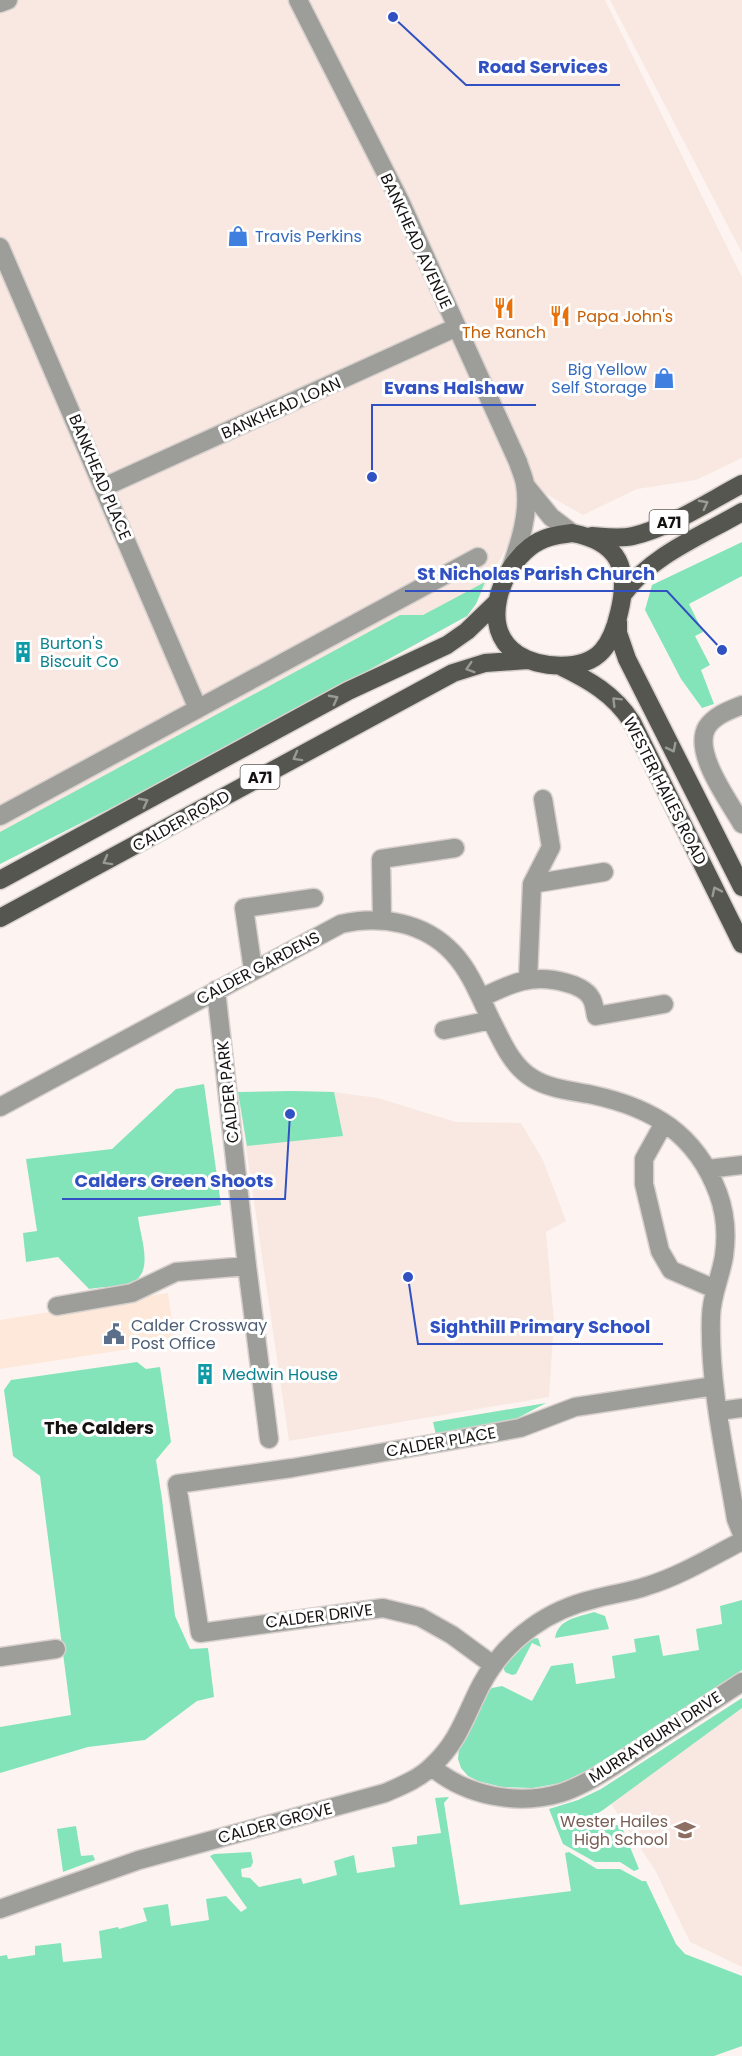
<svg xmlns="http://www.w3.org/2000/svg" width="742" height="2056" font-family="Poppins,sans-serif">
<style>
.commercial{fill:#fde8da}
.built{fill:#f8e8e1}
.green{fill:#83e4ba}
.lines{fill:none;stroke-linecap:round;stroke-linejoin:round}
.minor-casing{stroke:#d8d0cd;stroke-width:21}
.major-casing{stroke:#d8d0cd;stroke-width:21}
.minor{stroke:#9d9e9a;stroke-width:18}
.major{stroke:#555650;stroke-width:18}
.oneway{stroke:#999a96}
.labels{text-anchor:middle;dominant-baseline:central;stroke-width:6;stroke-linejoin:round;paint-order:stroke}
.shield{fill:#fff;stroke:#5b5958;stroke-width:1.5}
.shield-label{font-size:15px;font-weight:bold;fill:#151211}
.shop-label{font-size:16px;fill:#366cbe;stroke:#fff;text-anchor:start}
.street-label{font-size:16px;fill:#151211;stroke:#fff}
.food-label{font-size:16px;fill:#c56008;stroke:#fff;text-anchor:start}
.culture-label{font-size:16px;fill:#0d838f;stroke:#fff;text-anchor:start}
.service-label{font-size:16px;fill:#4e5e75;stroke:#fff;text-anchor:start}
.education-label{font-size:16px;fill:#785e54;stroke:#fff;text-anchor:end}
.neighbourhood-label{font-size:18px;font-weight:bold;fill:#151211;stroke:#fff}
.leader{fill:none;stroke:#3151c2;stroke-width:2}
.callout-dot{fill:#3151c2;stroke:#fff;stroke-width:2}
.callout-label{font-size:18px;text-anchor:middle;font-weight:bold;fill:#3151c2;stroke:#fff;stroke-width:6;stroke-linejoin:round;paint-order:stroke}
</style>
<rect width="100%" height="100%" fill="#fdf4f1"/>
<path class="commercial" d="M168 1293 175 1342 0 1369V1320Z"/>
<path class="built" d="M0 0H605L742 277V458L696 480 637 489 583 515 523 481 510 541 476 604 467 616 361 675 0 864Z
M610 0H742V253Z
M292 1091 334 1092 378 1098 456 1122 521 1123 543 1160 566 1221 546 1232 554 1322 549 1397 289 1441 238 1092Z
M742 1698V1967L690 1942 655 1870 601 1789Z"/>
<path class="green" d="M742 542V576L689 604 703 632 695 636 710 665 701 670 714 704 702 708 681 679 645 610 652 585Z
M485 582 476 604 467 616 190 768 0 864V832L400 615H423Z
M204 1084 221 1205 138 1217C140 1237 157 1277 127 1284 115 1287 102 1287 89 1289L58 1257 26 1262 23 1233 37 1231 26 1159 112 1149 176 1089Z
M292 1091 334 1092 343 1136 247 1146 238 1092Z
M137 1362 146 1369 160 1367 171 1442 156 1460 162 1499 175 1616 190 1649 208 1648 214 1697 197 1701 145 1740 88 1747 0 1773V1727L71 1715 40 1476 13 1456 4 1390 11 1380Z
M546 1403 510 1422 436 1435 433 1422Z
M742 1600V1670L596 1766 561 1783 533 1788 502 1787 478 1781 468 1776 461 1768 458 1759 459 1748 475 1719 484 1694 492 1688 502 1686 532 1701 551 1666 573 1663 576 1684 615 1678 612 1656 636 1652 634 1639 659 1635 663 1656 699 1650 696 1629 722 1624 720 1606Z
M594 1612 605 1616 609 1629 555 1638C558 1619 578 1617 594 1612Z
M538 1638 541 1647 532 1643 516 1674 512 1675 505 1672 503 1667C512 1656 523 1639 538 1638Z
M742 1698V1708L603 1810 590 1818 594 1830 617 1825 623 1830 639 1869 634 1871 620 1862H595L563 1844 549 1809 578 1800 601 1789Z
M449 1797 444 1803 460 1905 571 1891 565 1853 569 1852 597 1869H620L642 1881H646L676 1944 685 1954 742 1976V2046L714 2056H0V1956L7 1955 8 1959 35 1955V1946L61 1943 63 1962 102 1958 99 1931 118 1927 119 1929 147 1921 143 1908 168 1904 171 1926 209 1920 206 1899 226 1896 241 1912 247 1908 210 1856 214 1854 251 1852 253 1862 251 1867 241 1869 242 1877 250 1878 259 1887 301 1878 303 1884 337 1875 334 1861 354 1855 357 1873 395 1867 392 1847 417 1844V1836L441 1833 435 1798Z
M76 1826 81 1856 93 1855 95 1860 63 1872 57 1829Z"/>
<g class="lines">
<defs>
<path id="minor" d="M298 0 400 201 518 462C520 469 524 477 525 484 530 512 520 542 511 568
M0 3 8 0
M0 247 198 709
M525 485 551 517 572 533
M104 487 457 327
M742 705C730 710 715 715 707 727 692 752 729 801 742 824
M0 816 478 557
M532 884 604 872
M382 919 381 859 455 848
M253 970 244 908 314 898
M528 979 532 884 551 847 543 799
M216 990 247 1266 269 1439
M481 998C511 983 533 973 567 983 575 985 587 990 591 998 594 1002 595 1011 596 1016L664 1004
M444 1030 491 1020
M0 1107 341 924C381 915 424 922 453 953 470 971 480 997 491 1020 502 1041 511 1065 532 1078 549 1089 573 1091 593 1095 653 1108 696 1134 718 1193 725 1212 727 1235 724 1256 721 1276 711 1296 711 1317 709 1385 725 1453 736 1519L742 1534
M664 1123 644 1159V1184L660 1251 671 1270 715 1289
M708 1169 742 1165
M57 1306 132 1293 176 1272 247 1266
M719 1411 742 1408
M0 1657 56 1649
M493 1665 452 1635 420 1617 383 1608 200 1633 177 1484 292 1468 449 1441 520 1428 575 1407 714 1386
M432 1767C466 1796 518 1806 561 1793 580 1787 598 1776 615 1765L742 1682
M0 1909 139 1860 385 1793C401 1786 419 1779 432 1766 459 1741 465 1716 481 1685 493 1662 511 1642 532 1627 550 1614 573 1604 594 1599 612 1594 630 1592 647 1586 680 1576 711 1557 742 1541"/>
<path id="major" d="M572 533C620 542 630 569 619 613 616 626 611 641 602 651 583 672 539 668 517 654 479 628 500 570 530 547 543 537 556 535 572 533Z
M592 536C605 537 620 539 633 536 671 527 708 502 742 484
M624 593C652 555 701 536 742 512
M618 622V633L627 659 742 887
M560 666C589 680 614 694 632 722L742 944
M0 880 348 691 447 645 467 631 496 603
M0 918 453 673 485 663 527 660"/>
</defs>
<use href="#minor" class="minor-casing"/>
<use href="#major" class="major-casing"/>
<use href="#minor" class="minor"/>
<use href="#major" class="major"/>
</g>
<defs><path id="oneway-chevron" d="M-2-3.5L2.5 0L-2 3.5" fill="none" stroke-width="1.6" stroke-linecap="round" stroke-linejoin="round" transform="scale(1.5)"/></defs>
<g class="oneway">
<use href="#oneway-chevron" transform="translate(704 504) rotate(-28)"/>
<use href="#oneway-chevron" transform="translate(470 668) rotate(163)"/>
<use href="#oneway-chevron" transform="translate(334 699) rotate(-28)"/>
<use href="#oneway-chevron" transform="translate(616 701) rotate(-135)"/>
<use href="#oneway-chevron" transform="translate(672 748) rotate(63)"/>
<use href="#oneway-chevron" transform="translate(297 757) rotate(151)"/>
<use href="#oneway-chevron" transform="translate(144 802) rotate(-28)"/>
<use href="#oneway-chevron" transform="translate(107 861) rotate(151)"/>
<use href="#oneway-chevron" transform="translate(716 891) rotate(-116)"/>
</g>
<defs>
<symbol id="shop-bare" viewBox="-9 -9 18 18"><path d="M-5-2.5h2.3a2.7 3.5 0 0 1 5.4 0H5L5.5 6h-11ZM-1.5-2.5h3a1.5 2.3 0 0 0-3 0Z" fill="#3f7fe0" stroke="#fff" stroke-width="2.5" paint-order="stroke"/></symbol>
<symbol id="restaurant-bare" viewBox="-9 -9 18 18"><path d="M-5-6h1v4h1v-4h1v4h1v-4h1v5L-1.5 .5V6h-2V.5L-5-1ZM5-6V6H3V1.5H1.5Q1.5-4 5-6Z" fill="#e8710a" stroke="#fff" stroke-width="2.5" paint-order="stroke"/></symbol>
<symbol id="building-bare" viewBox="-9 -9 18 18"><path d="M-4-6H4V6H1V3H-1V6H-4ZM-2.5-4.3h1.7v1.8h-1.7ZM.8-4.3h1.7v1.8H.8ZM-2.5-1h1.7V.8h-1.7ZM.8-1h1.7V.8H.8Z" fill="#0f9aa8" stroke="#fff" stroke-width="2.5" paint-order="stroke"/></symbol>
<symbol id="civic-bare" viewBox="-9 -9 18 18"><path d="M-.6-6.5H3V-4.5H.6V-3L4-1V1h2V6H-6V1h2V-1L-.6-3ZM-1.2 2.5V6h2.4V2.5Z" fill="#5c6f8a" stroke="#fff" stroke-width="2.5" paint-order="stroke"/></symbol>
<symbol id="school-bare" viewBox="-9 -9 18 18"><path d="M0-5L7-2L0 1L-7-2ZM-4 1L0 2.5L4 1V4Q0 6-4 4Z" fill="#8d6e63" stroke="#fff" stroke-width="2.5" paint-order="stroke"/></symbol>
</defs>
<g fill-rule="evenodd">
<use href="#shop-bare" x="223" y="221" width="30" height="30"/>
<use href="#restaurant-bare" x="489" y="293" width="30" height="30"/>
<use href="#restaurant-bare" x="545" y="301" width="30" height="30"/>
<use href="#shop-bare" x="649" y="363" width="30" height="30"/>
<use href="#building-bare" x="8" y="637" width="30" height="30"/>
<use href="#civic-bare" x="99" y="1319" width="30" height="30"/>
<use href="#building-bare" x="190" y="1359" width="30" height="30"/>
<use href="#school-bare" x="670" y="1815" width="30" height="30"/>
</g>
<g class="labels">
<g class="shield">
<rect x="649.5" y="510" width="39" height="24" rx="4.5"/>
<rect x="240.5" y="765" width="39" height="24" rx="4.5"/>
</g>
<g class="shield-label">
<text x="669" y="522">A71</text>
<text x="260" y="777">A71</text>
</g>
<g class="shop-label">
<text x="255" y="236">Travis Perkins</text>
<text x="647" y="369" text-anchor="end">Big Yellow<tspan x="647" dy="18">Self Storage</tspan></text>
</g>
<g class="street-label">
<text transform="translate(416 241) rotate(65)">BANKHEAD AVENUE</text>
<text transform="translate(281 408) rotate(-24)">BANKHEAD LOAN</text>
<text transform="translate(100 477) rotate(67)">BANKHEAD PLACE</text>
<text transform="translate(665 791) rotate(63)">WESTER HAILES ROAD</text>
<text transform="translate(181 821) rotate(-29)">CALDER ROAD</text>
<text transform="translate(258 968) rotate(-28)">CALDER GARDENS</text>
<text transform="translate(228 1092) rotate(-96)">CALDER PARK</text>
<text transform="translate(441 1442) rotate(-10)">CALDER PLACE</text>
<text transform="translate(319 1616) rotate(-7)">CALDER DRIVE</text>
<text transform="translate(655 1737) rotate(-33)">MURRAYBURN DRIVE</text>
<text transform="translate(275 1823) rotate(-15)">CALDER GROVE</text>
</g>
<g class="food-label">
<text x="577" y="316">Papa John's</text>
<text x="504" y="332" text-anchor="middle">The Ranch</text>
</g>
<g class="culture-label">
<text x="40" y="643">Burton's<tspan x="40" dy="18">Biscuit Co</tspan></text>
<text x="222" y="1374">Medwin House</text>
</g>
<g class="service-label">
<text x="131" y="1325">Calder Crossway<tspan x="131" dy="18">Post Office</tspan></text>
</g>
<g class="education-label">
<text x="668" y="1821">Wester Hailes<tspan x="668" dy="18">High School</tspan></text>
</g>
<g class="neighbourhood-label">
<text x="99" y="1427">The Calders</text>
</g>
</g>
<path class="leader" d="M393 17L466 85H620M372 477L372 405H536M722 650L667 591H405M290 1114L285 1199H62M408 1277L418 1344H663"/>
<g class="callout-dot">
<circle cx="393" cy="17" r="6"/>
<circle cx="372" cy="477" r="6"/>
<circle cx="722" cy="650" r="6"/>
<circle cx="290" cy="1114" r="6"/>
<circle cx="408" cy="1277" r="6"/>
</g>
<g class="callout-label">
<text x="543" y="73">Road Services</text>
<text x="454" y="394">Evans Halshaw</text>
<text x="536" y="580">St Nicholas Parish Church</text>
<text x="174" y="1187">Calders Green Shoots</text>
<text x="540" y="1333">Sighthill Primary School</text>
</g>
</svg>
